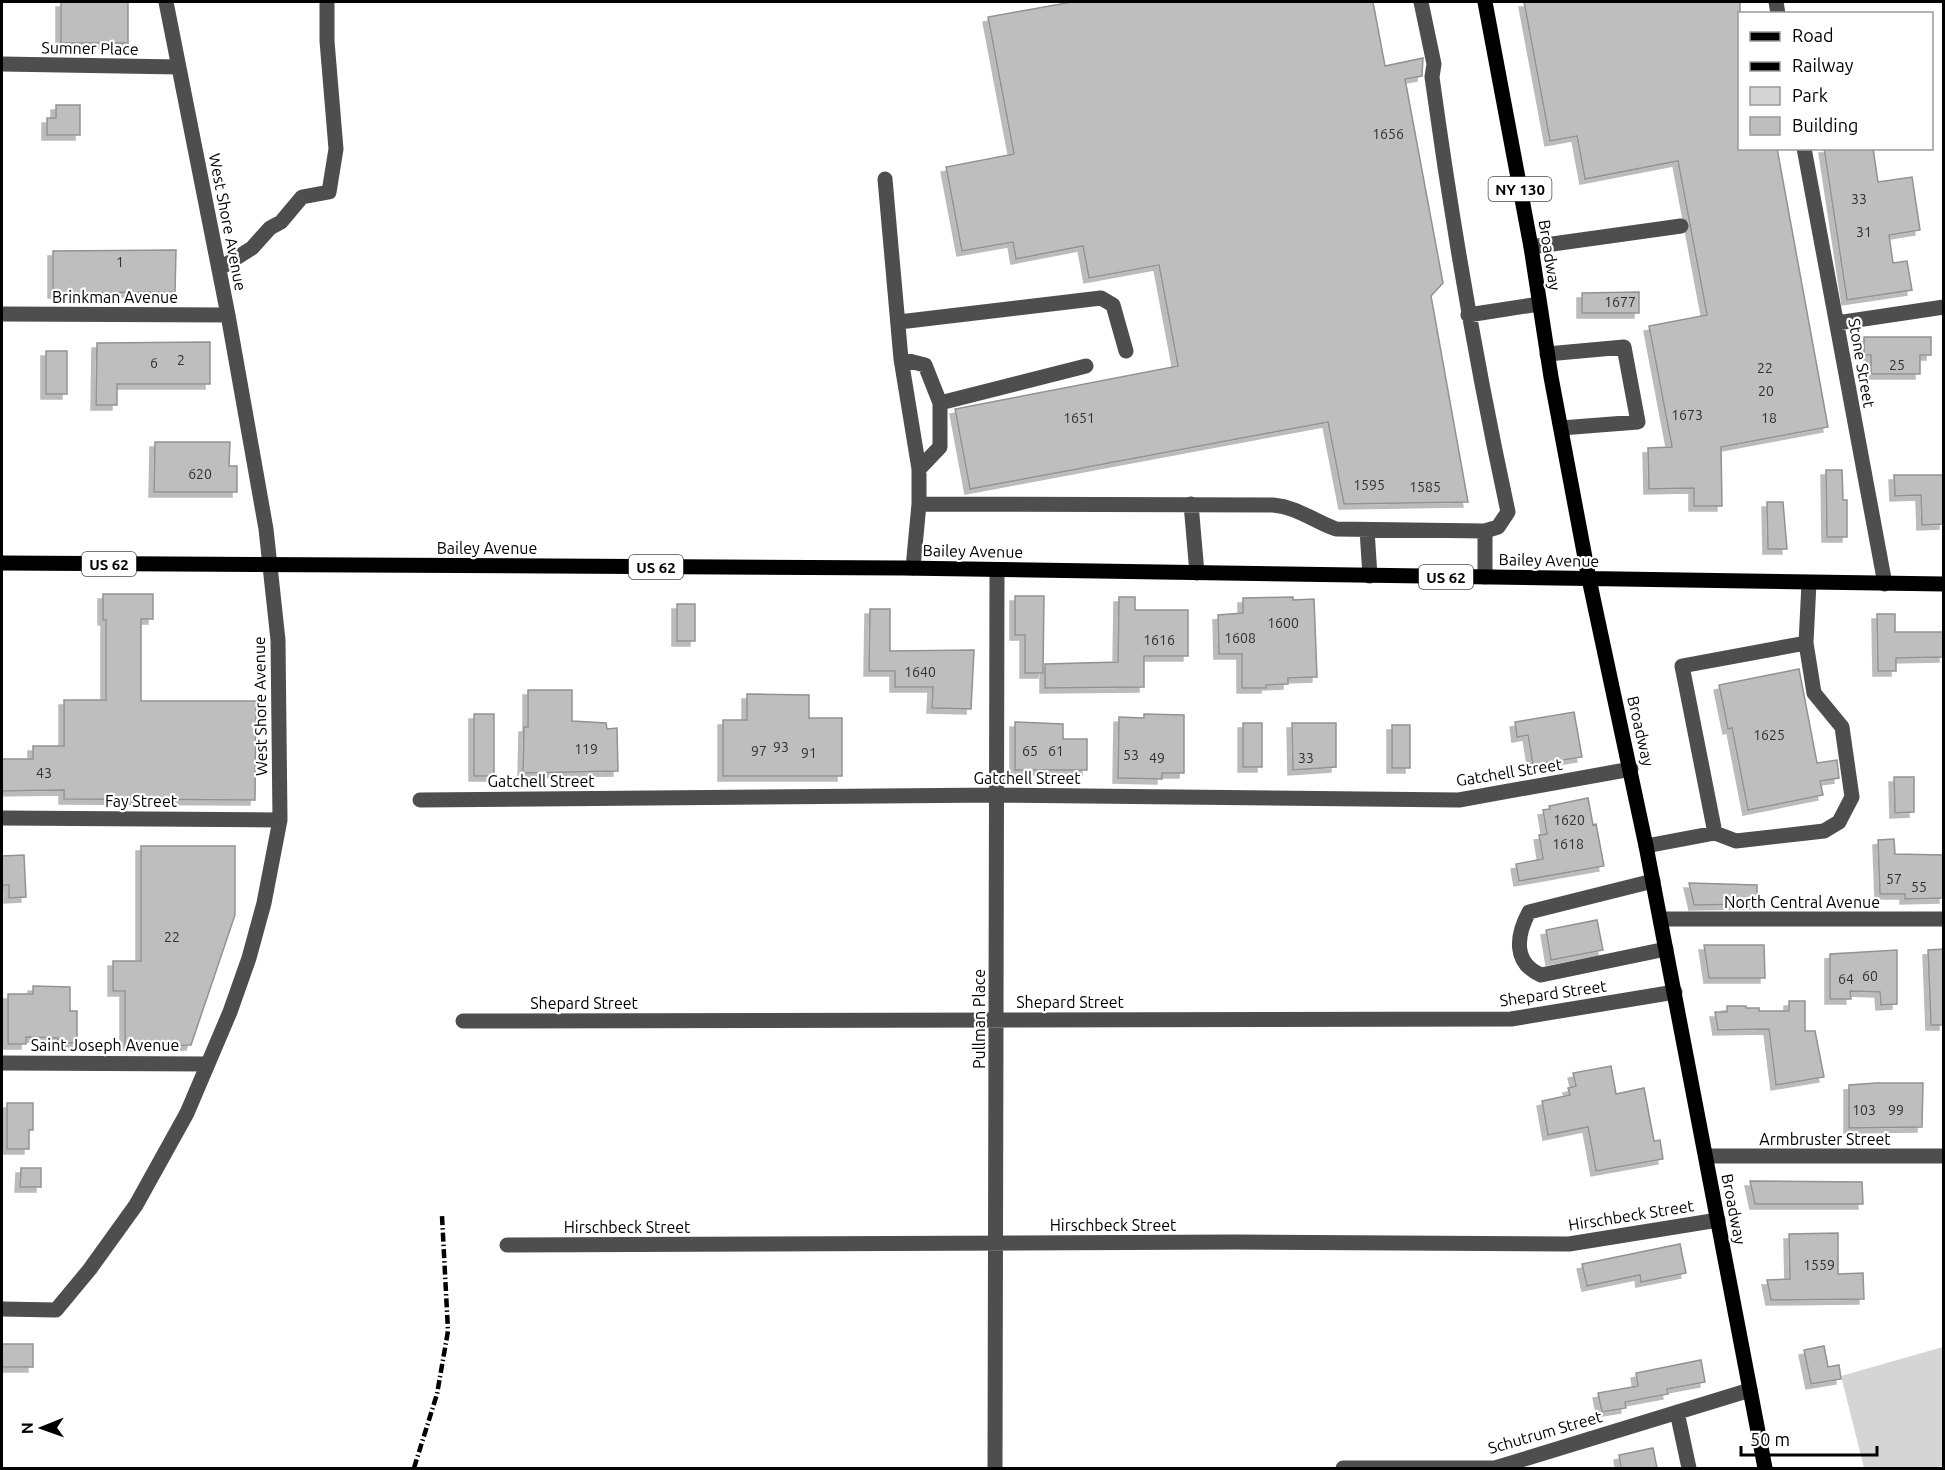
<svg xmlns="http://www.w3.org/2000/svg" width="1945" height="1470" font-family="Ubuntu,sans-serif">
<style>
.green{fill:#d5d5d5}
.building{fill:#bebebe;stroke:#929292;stroke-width:1.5;filter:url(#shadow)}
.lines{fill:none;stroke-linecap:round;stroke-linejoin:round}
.minor{stroke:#4e4e4e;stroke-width:15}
.major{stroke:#000;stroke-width:15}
.rail{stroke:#000;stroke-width:4.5;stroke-dasharray:9 3 1.5 3;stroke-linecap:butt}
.labels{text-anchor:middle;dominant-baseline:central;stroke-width:4.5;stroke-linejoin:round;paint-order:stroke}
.number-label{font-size:14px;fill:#303030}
.shield{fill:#fff;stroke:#4c4c4c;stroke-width:1.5}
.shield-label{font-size:15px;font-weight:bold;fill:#000}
.street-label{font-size:16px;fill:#000;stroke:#fff}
</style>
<defs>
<filter id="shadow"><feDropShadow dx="-5" dy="5" stdDeviation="0" flood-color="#0004"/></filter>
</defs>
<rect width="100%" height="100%" fill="#fff"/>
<path class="green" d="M1943 1347V1466L1931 1468H1864L1841 1376Z"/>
<path class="building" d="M61 2H128V43H61Z
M1072 2H1373L1385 66 1423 58 1422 76 1405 79 1443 283 1431 296 1468 502 1344 504 1328 422 970 489 955 409 1178 366 1159 265 1089 278 1083 246 1016 259 1013 242 962 251 946 167 1014 154 988 17Z
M1524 2H1740V148H1777L1828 427 1721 447 1722 506H1694V488L1649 489 1648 448 1672 447 1649 326 1707 315 1678 161 1585 179 1577 136 1550 141Z
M56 105H80V135H47V118H56Z
M1824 148H1873L1878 182 1912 177 1920 230 1889 235 1893 263 1907 261 1912 290 1847 300Z
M176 250 175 292 53 293V251Z
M1639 292V313H1582V293Z
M1864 337H1931V355H1920V374H1871V355H1864Z
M210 342V384H117V405H96L97 343Z
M46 351H67V394H46Z
M155 442H230L229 466H237V492H154Z
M1826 470H1842L1843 500H1847V537H1827Z
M1894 475H1944V524L1922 525 1921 495 1895 496Z
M1767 502H1783L1787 549H1768Z
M103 594H153V619H141V701H256L255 800 64 799V790L2 791V759H33V746H64V700H106V620H103Z
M1015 596H1044L1043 673H1025V635H1015Z
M1119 597H1135V610H1188V656H1144V687L1045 688V664L1118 662Z
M1293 597V600L1314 599 1317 677 1288 678V684L1266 685V688H1242V654H1219L1218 615 1243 613V598Z
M677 604H695V641H677Z
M870 609H890V651L974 650 971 709 932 708 933 687H895V671H869Z
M1877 614H1895V632H1944V657L1896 658V671H1878Z
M1799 669 1817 763 1837 760 1839 778 1820 781 1823 795 1748 810 1732 728 1728 729 1719 685Z
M528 690H572V721L606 723 607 729 617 728 618 771 523 773 524 727H528Z
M747 694 809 695V718H842V776H723V720H747Z
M1574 712 1582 757 1533 765 1528 735 1517 737 1515 722Z
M474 714H494V776H474Z
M1144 714 1184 715V773H1162V779L1118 778 1119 717 1144 718Z
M1015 722 1063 724V739H1087V770H1015Z
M1243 723H1262V767H1243Z
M1292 723H1336V767L1293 770Z
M1392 725H1410V768H1392Z
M1894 777H1914V812L1895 813Z
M1588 798 1593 825 1596 824 1604 866 1519 881 1516 864 1543 859 1539 835 1547 834 1543 810 1550 809 1549 806Z
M1894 839 1895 854 1944 855V898L1905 899V894H1880L1878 840Z
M141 846H235V915L191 1045 125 1046V991H113V961H141Z
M24 855 26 897 9 898V885H2V856Z
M1689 883 1757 885V904L1694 905Z
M1597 920 1603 950 1551 960 1546 930Z
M1704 945H1764L1765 978H1709Z
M1944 949V1025H1931L1928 950Z
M1897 950V1004L1881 1005 1880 992 1850 991 1851 999H1830V954Z
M33 986 70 987V1011H77V1043H58V1038L26 1037V1044H8V994H33Z
M1789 1001H1805V1031H1815L1824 1077 1776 1085 1769 1029 1718 1030 1715 1012H1727V1006H1746V1008H1759V1011H1789Z
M1611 1066 1616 1094 1644 1088 1654 1141 1660 1140 1663 1159 1596 1171 1588 1127 1548 1135 1542 1101 1570 1095 1568 1088 1576 1086 1573 1073Z
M1876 1083H1923L1922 1127 1849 1128V1085Z
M7 1103H33V1130H29V1149H7Z
M21 1168H41V1187H20Z
M1750 1181 1862 1182 1863 1204H1755Z
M1838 1233V1274L1863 1273 1864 1299 1771 1300 1767 1280 1790 1279 1789 1234Z
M1680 1244 1686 1273 1641 1282 1640 1275 1587 1286 1582 1264Z
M2 1344H33V1367H2Z
M1824 1346 1828 1367 1839 1365 1841 1379 1811 1384 1804 1350Z
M1701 1360 1705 1382 1667 1389 1668 1394 1625 1402 1626 1408 1602 1412 1598 1393 1638 1386 1636 1373Z
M1653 1448 1657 1468H1621L1619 1455Z"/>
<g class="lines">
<path class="minor" d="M1776 2 1778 14
M2 64 179 67
M1804 148 1885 584
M885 179 901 359 919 469V504
M1531 247 1681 226
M219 269 252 248 270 228 281 222 302 197 329 192 336 149 327 41V2
M2 314 228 315
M1468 315 1539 304
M899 322 1101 298 1113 305 1126 351
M1837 323 1944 307
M1547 354 1624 347 1638 422 1561 428
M901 359 925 365 940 403 1086 366
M919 469 940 447V403
M1191 504 1197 573
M1367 530 1370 576
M1485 531V577
M913 568 919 504 1273 505C1298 507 1313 521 1336 529L1485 531 1498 527 1508 512C1477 368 1452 223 1432 77L1434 64 1421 2
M420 800 998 795 1459 800 1631 769
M2 818 280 820
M1715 833 1682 666 1806 643
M1646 846 1715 833 1736 841 1824 831 1839 822 1852 797 1842 727 1814 693 1806 643 1809 583
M1653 881 1529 912C1516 936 1513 963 1541 975L1666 949
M1661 919H1944
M463 1021 1511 1019 1675 992
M2 1063 208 1064
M1706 1156H1944
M507 1245 1234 1242 1569 1244 1718 1220
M2 1309 56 1310 90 1269 136 1205 187 1113 230 1012 249 958 264 903 280 820 278 640 266 529 228 315 166 2
M1677 1412 1689 1468
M995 1468 997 570
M1343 1468H1495L1750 1390"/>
<path class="major" d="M1485 2 1531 247 1551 377 1589 579 1646 846 1765 1468
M2 563 902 568 1944 584"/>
<path class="rail" d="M414 1468 437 1394 448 1331 442 1216"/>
</g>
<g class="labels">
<g class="number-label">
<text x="1388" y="134">1656</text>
<text x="1859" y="199">33</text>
<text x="1864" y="232">31</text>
<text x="120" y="262">1</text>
<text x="1620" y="302">1677</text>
<text x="181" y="360">2</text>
<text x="154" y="363">6</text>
<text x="1897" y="365">25</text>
<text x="1765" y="368">22</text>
<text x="1766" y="391">20</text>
<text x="1687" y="415">1673</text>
<text x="1079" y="418">1651</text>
<text x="1769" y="418">18</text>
<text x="200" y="474">620</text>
<text x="1369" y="485">1595</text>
<text x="1425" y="487">1585</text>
<text x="1283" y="623">1600</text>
<text x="1240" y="638">1608</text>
<text x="1159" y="640">1616</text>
<text x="920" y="672">1640</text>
<text x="1769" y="735">1625</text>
<text x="781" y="747">93</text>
<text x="586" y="749">119</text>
<text x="759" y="751">97</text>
<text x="1030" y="751">65</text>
<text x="1056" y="751">61</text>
<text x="809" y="753">91</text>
<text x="1131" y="755">53</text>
<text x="1157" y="758">49</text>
<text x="1306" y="758">33</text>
<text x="44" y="773">43</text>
<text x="1569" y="820">1620</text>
<text x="1568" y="844">1618</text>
<text x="1894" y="879">57</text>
<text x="1919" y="887">55</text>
<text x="172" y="937">22</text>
<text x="1870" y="976">60</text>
<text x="1846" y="979">64</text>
<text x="1864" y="1110">103</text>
<text x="1896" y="1110">99</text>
<text x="1819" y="1265">1559</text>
</g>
<g class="shield">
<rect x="1488.5" y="177" width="63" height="24" rx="4.5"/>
<rect x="82" y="552" width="54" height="24" rx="4.5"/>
<rect x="629" y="555" width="54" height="24" rx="4.5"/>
<rect x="1419" y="565" width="54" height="24" rx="4.5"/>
</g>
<g class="shield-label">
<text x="1520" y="189">NY 130</text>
<text x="109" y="564">US 62</text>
<text x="656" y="567">US 62</text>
<text x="1446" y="577">US 62</text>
</g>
<g class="street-label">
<text transform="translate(90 48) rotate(1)">Sumner Place</text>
<text transform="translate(228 222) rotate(79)">West Shore Avenue</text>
<text transform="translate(1550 255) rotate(81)">Broadway</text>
<text x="115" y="297">Brinkman Avenue</text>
<text transform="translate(1862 363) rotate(80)">Stone Street</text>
<text x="487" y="548">Bailey Avenue</text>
<text transform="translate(973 551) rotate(1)">Bailey Avenue</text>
<text transform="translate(1549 560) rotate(1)">Bailey Avenue</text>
<text transform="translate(260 706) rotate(-91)">West Shore Avenue</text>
<text transform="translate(1641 731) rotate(77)">Broadway</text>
<text transform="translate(1509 772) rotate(-9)">Gatchell Street</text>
<text x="1027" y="778">Gatchell Street</text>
<text x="541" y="781">Gatchell Street</text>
<text x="141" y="801">Fay Street</text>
<text x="1802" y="902">North Central Avenue</text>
<text transform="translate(1553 993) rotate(-8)">Shepard Street</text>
<text x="1070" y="1002">Shepard Street</text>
<text x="584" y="1003">Shepard Street</text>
<text transform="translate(979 1019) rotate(-90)">Pullman Place</text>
<text x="105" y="1045">Saint Joseph Avenue</text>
<text x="1825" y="1139">Armbruster Street</text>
<text transform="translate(1734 1209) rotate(79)">Broadway</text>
<text transform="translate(1631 1215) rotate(-9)">Hirschbeck Street</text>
<text x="1113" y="1225">Hirschbeck Street</text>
<text x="627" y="1227">Hirschbeck Street</text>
<text transform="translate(1545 1432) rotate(-16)">Schutrum Street</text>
</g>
</g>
<rect width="1945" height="1470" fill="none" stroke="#000000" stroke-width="6"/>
<rect x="1738" y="12" width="195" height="138" fill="#ffffff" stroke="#999999" stroke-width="1.5"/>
<rect x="1750" y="32" width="30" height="9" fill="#000000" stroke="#999999" stroke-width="1.5"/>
<text x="1792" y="42" font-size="18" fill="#000000">Road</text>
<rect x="1750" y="62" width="30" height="9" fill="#000000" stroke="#999999" stroke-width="1.5"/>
<text x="1792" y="72" font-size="18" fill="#000000">Railway</text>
<rect x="1750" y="87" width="30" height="18" fill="#d5d5d5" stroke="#999999" stroke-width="1.5"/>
<text x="1792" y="102" font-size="18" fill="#000000">Park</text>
<rect x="1750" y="117" width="30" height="18" fill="#bebebe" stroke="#999999" stroke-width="1.5"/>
<text x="1792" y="132" font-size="18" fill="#000000">Building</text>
<g transform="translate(42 1428) rotate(269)" stroke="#ffffff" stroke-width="4.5" paint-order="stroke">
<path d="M0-4.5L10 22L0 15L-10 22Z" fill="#000000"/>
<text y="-9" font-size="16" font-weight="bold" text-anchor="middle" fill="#000000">N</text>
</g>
<path d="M1741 1446v9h136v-9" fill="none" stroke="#000000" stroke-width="3"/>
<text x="1750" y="1446" font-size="18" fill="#000000" stroke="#ffffff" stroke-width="4.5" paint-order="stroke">50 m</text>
</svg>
